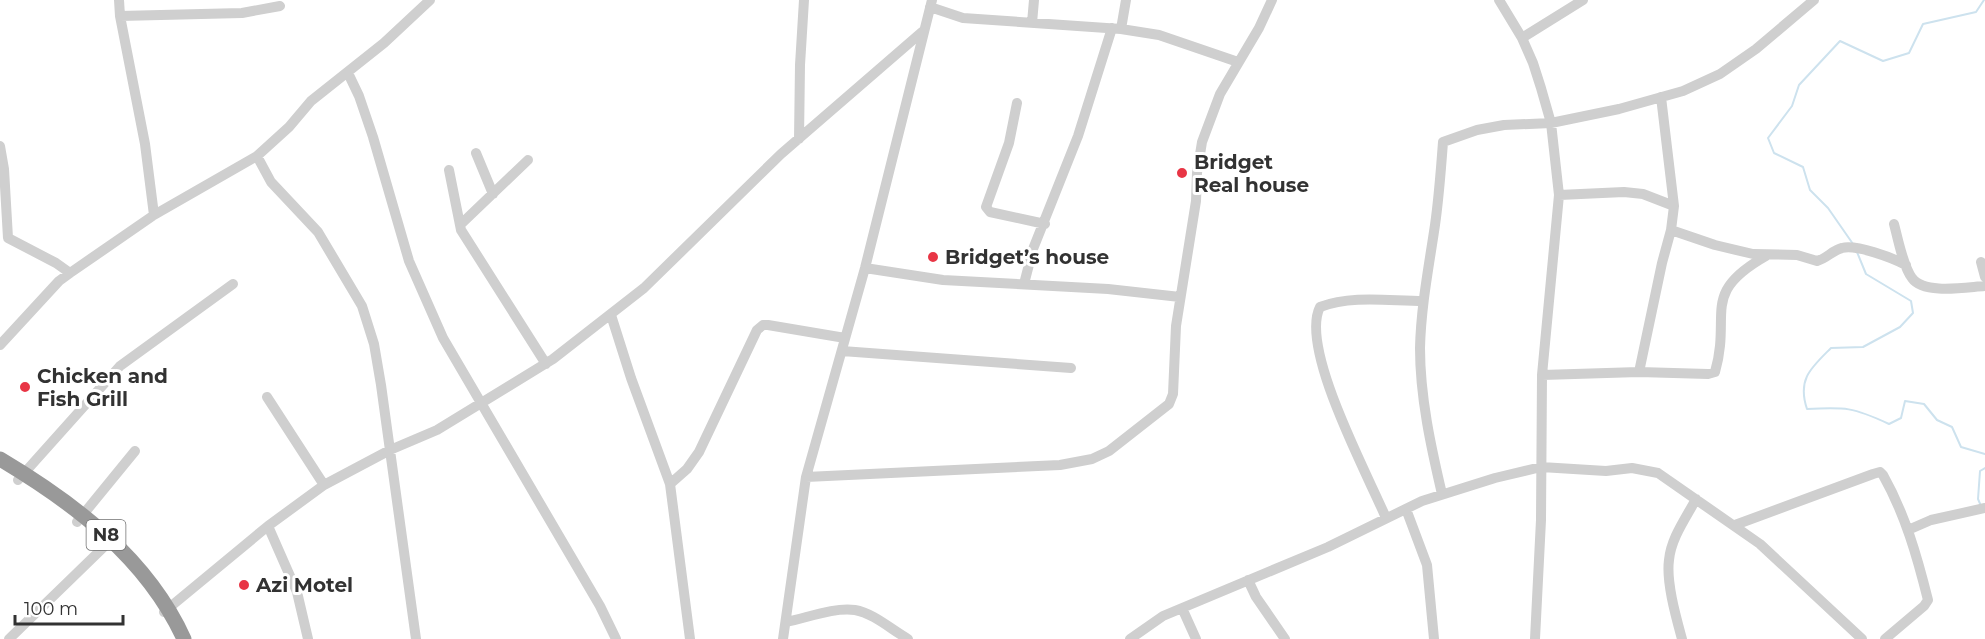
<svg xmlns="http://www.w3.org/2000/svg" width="1985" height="639" font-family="Montserrat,sans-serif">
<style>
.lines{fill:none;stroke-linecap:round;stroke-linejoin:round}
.stream{stroke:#cde2ee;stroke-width:2}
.minor{stroke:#cfcfcf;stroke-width:10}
.highway{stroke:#999;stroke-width:15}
.poi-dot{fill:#e83545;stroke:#fff;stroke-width:2}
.labels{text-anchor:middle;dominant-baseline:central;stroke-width:6;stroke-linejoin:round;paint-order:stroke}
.shield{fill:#fff;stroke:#707070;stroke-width:1.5}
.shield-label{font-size:18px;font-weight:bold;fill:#323232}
.poi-label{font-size:20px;font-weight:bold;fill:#323232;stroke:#fff;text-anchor:start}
</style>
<rect width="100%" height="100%" fill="#fff"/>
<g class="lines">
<path class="stream" d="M1853 244 1828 208 1810 190 1803 167 1774 153 1768 138 1792 106 1799 85 1840 41 1883 61 1909 53 1923 24 1976 12 1984 0
M1857 252 1866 274 1911 301 1913 313 1900 327 1863 347 1831 348C1811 368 1797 379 1807 409 1845 407 1853 407 1889 424L1901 418 1905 401 1924 404 1937 420 1952 427 1961 447 1985 454
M1981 506 1978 499 1980 471 1985 468"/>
<path class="minor" d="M119 0 120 16 145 144 154 215
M1499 0 1522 38 1533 63 1541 88 1551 123 1559 195 1542 375 1541 520 1535 639
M930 7 963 18 1121 29 1159 35 1238 62
M120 16 242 13 280 6
M1032 23 1034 0
M1121 29 1126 0
M1522 38 1583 0
M348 73 359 96 373 137 409 261 443 338 600 606 616 639
M1017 103 1009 143 986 207 990 212 1045 224
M799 139 800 65 804 0
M0 146 4 169 8 238 56 263 70 273 59 281 0 345
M476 153 493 194
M257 156 271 182 318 232 362 306 374 344 381 385 416 639
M449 170 461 230 546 364
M1559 195 1624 192 1643 194 1674 206
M1894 224C1898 239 1903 266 1912 278 1924 295 1967 287 1985 286
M460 225 528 160
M1671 230 1715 245 1753 254 1797 255 1817 261C1826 259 1833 250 1842 248 1856 244 1893 258 1906 265
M1981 262 1985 277
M865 268 943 280 1108 289 1180 297
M70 273 154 215 257 156 289 127 311 101 384 43 430 0
M1024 284 1033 249 1078 136 1112 28
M611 315 631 378 670 484 690 639
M842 351 1071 368
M1639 372 1662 263 1671 230 1674 206 1661 97
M1542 375 1639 372 1708 374 1715 372C1732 313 1699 294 1766 256
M267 397 324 485
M806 477 1060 465 1092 459 1109 451 1169 404 1173 394 1176 326 1196 201 1197 173 1202 142 1220 94 1259 28 1272 0
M18 480 120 366 233 284
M670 484 687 469 699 452 757 330 763 325H768L845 338
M1442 494C1431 447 1420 397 1420 348 1421 306 1429 266 1435 225 1439 197 1441 169 1443 142L1477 130 1504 125 1551 123 1619 109 1683 91 1720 74 1756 49 1814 0
M1406 509 1427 565 1434 639
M1386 518C1368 475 1299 348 1320 307 1352 295 1389 301 1423 301
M77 522 135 451
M1735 525 1873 474 1880 472 1883 475C1905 514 1917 556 1928 600L1924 606 1885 639
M268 526 297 592 308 639
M1908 530 1931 520 1985 508
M1248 580 1256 597 1285 639
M1182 608 1196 639
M164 612 268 526 324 485 390 450 437 430 553 359 644 288 781 154 922 32
M786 622C807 618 833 607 855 610 873 613 892 630 908 639
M9 639 111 540
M783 639 806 477 865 268 932 0
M1130 639 1163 616 1328 547 1422 501 1495 478 1541 467 1606 471 1632 468 1658 473 1760 544 1862 639
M1682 639C1676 617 1666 582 1669 560 1671 538 1686 518 1696 499"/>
<path class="highway" d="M0 459C74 503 147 558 184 639"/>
</g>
<g class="poi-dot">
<circle cx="1182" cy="173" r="6"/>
<circle cx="933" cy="257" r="6"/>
<circle cx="25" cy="387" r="6"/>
<circle cx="244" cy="585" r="6"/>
</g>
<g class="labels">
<rect class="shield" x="86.5" y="520" width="39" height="30" rx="4.5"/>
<g class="shield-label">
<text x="106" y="535">N8</text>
</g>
<g class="poi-label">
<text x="1194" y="162">Bridget<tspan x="1194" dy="23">Real house</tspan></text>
<text x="945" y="257">Bridget’s house</text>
<text x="37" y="376">Chicken and<tspan x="37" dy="23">Fish Grill</tspan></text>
<text x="256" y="585">Azi Motel</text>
</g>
</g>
<path d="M15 615v9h108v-9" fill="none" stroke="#323232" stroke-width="3"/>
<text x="24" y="615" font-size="18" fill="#323232" stroke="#ffffff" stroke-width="4.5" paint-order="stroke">100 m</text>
</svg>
